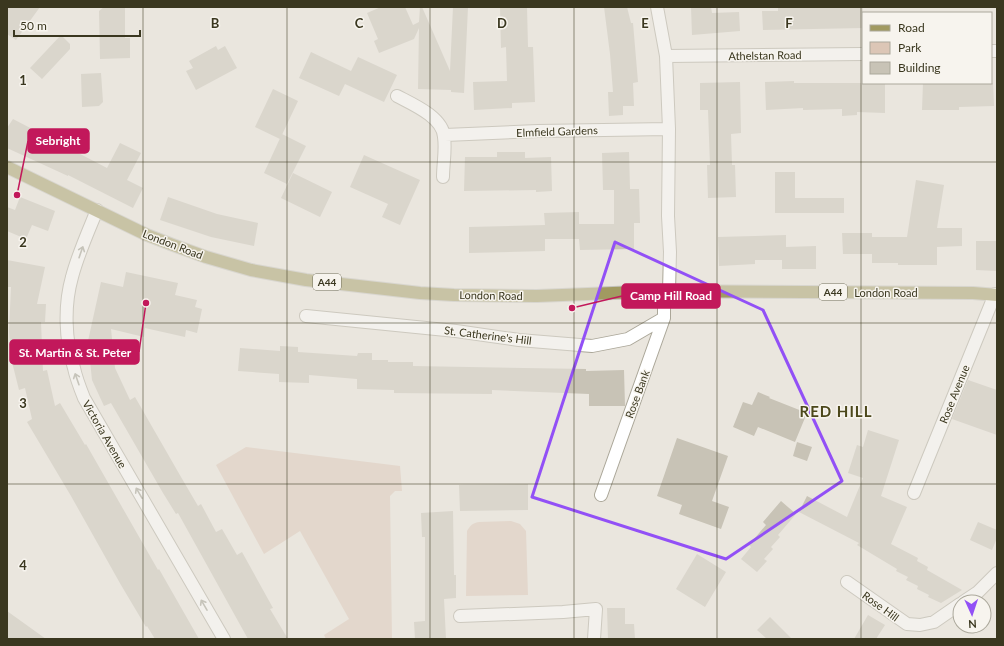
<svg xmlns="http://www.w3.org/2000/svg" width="1004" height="646" font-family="Lato,sans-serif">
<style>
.green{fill:#dcc6b6}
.building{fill:#c8c3b6}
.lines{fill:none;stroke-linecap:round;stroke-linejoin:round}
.street-casing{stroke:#aba799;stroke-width:14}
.primary-casing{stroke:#c4c3bc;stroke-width:14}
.street{stroke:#fff;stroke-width:12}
.primary{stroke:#a19a61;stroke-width:12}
.oneway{stroke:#9c9b8f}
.marked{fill:none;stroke:#9250f6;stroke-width:3;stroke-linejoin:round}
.grid{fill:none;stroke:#3a371f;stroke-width:1;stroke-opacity:0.55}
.labels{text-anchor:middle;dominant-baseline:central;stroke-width:3;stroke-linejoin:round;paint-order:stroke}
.shield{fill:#f7f4ee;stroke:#73705d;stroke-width:1}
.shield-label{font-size:10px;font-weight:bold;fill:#3a371f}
.street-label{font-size:11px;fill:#3a371f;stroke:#f7f4ee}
.district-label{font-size:15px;font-weight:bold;letter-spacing:1px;fill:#4c481b;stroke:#f7f4ee}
.grid-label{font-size:13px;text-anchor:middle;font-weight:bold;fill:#3a371f;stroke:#f7f4ee;stroke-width:3;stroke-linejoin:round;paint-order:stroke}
.leader{fill:none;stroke:#c2185b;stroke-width:1.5}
.callout-dot{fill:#c2185b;stroke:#f7f4ee;stroke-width:1.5}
.callout{fill:#c2185b;stroke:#c2185b;stroke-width:1.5}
.callout-label{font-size:12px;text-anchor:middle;font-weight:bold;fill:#fff}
</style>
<rect width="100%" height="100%" fill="#eae6de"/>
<path class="green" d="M246 447 400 466 402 491H395L390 496 392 639H326L324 635 349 619 300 531 264 554 216 465Z
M511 521 520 524 526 531 528 595 466 596 467 531C470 526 472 523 479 522Z"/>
<path class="building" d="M7 7H40L16 40 7 34Z
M104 7H125V38H130V58L100 59 99 11Z
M381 7H405L413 25 419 22 420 7H422L450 71 453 7H468L464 93 451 92V90L418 89 419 28 414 39 379 53 374 41 378 39 367 13Z
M500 7H527L528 47H533L535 102 512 103V108L474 110 473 82 507 81 506 47 501 48Z
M604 7H627L631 23H633L638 82 633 83 634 106H623V115L609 116 608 92H613L610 54Z
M691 7H711L712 13 739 12 740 31 692 35Z
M778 7H863V28L763 30 762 11H778Z
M61 35 70 44V49L42 79 30 68Z
M216 46 218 50 225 46 237 68 196 90 186 71 193 68 189 61Z
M311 52 351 71 358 57 397 75 384 102 345 84 339 96 299 78Z
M101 73 103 102 99 106 82 107 81 74Z
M794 81V83H885V113L857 112V115L842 116V109L803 110V108L766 110 765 82Z
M740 82 741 133 731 134 732 165H735L736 197 708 198 707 165H710L708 110H700V83Z
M923 83H993L994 106 959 107V110H922Z
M273 89 298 101 280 139 255 127Z
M13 119 107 168 120 143 141 153 127 180 143 188 133 208 68 175V176L7 148V128Z
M282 134 306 146 287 184 264 173Z
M497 152H525V158L551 157 552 191 536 192V190L464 191 465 157H497Z
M629 152 630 189H639L640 223H634V249L580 250 579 239H545V251L469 253V227L545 225 544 213 579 212V224H614V190H603L602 153Z
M364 155 420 180 400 225 382 217 388 204 350 187Z
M775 172H795V198H844V213H775Z
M293 173 332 192 320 217 281 198Z
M916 180 944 185 937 228H962V246L937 247V265H898V263H872V254H843L842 233H872V237H907Z
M20 197 55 211 48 231 32 225 26 239 7 231V207L15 210Z
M168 197 217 214 258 223 254 246 211 237 160 220Z
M786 235V247L816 246V269H782V260H755V264L719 266 718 237Z
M976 241H997V271L976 270Z
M7 260 45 267 37 304H46L45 322H41L43 371 47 370 55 406 60 403 85 445 86 444 158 570 159 569 199 639H155L147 626 146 627 121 585 71 496 27 422 32 419 25 388 19 390 12 362 11 363 9 331 11 287H7Z
M126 272 178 283 175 295 197 300 195 307 202 309 197 333 186 330 185 337 145 328 144 337 111 329 115 368 130 400 135 397 181 477 198 506 201 504 216 532 222 529 237 555 242 552 273 608 270 609 288 639H248L178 513 176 514 163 493 111 403 104 406 92 380 88 341 101 282 123 287Z
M280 346 298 347V352L357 356 358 353H372V360H388V362H413V366L586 369V371L624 370 625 406H589V394L492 390V394L394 393V390L357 389V379L309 375V383L279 382V374L238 371 240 348 280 351Z
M968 380 997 390V435L952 419Z
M758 392 770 397 769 398 807 413 795 442 758 427 754 436 733 427 743 402 752 405Z
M868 430 899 440 881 496 907 507 891 544 918 558 917 561 928 567 927 570 962 590 941 603 928 597 929 595 917 589 918 586 906 580 908 577 896 571 897 569 857 545 859 543 799 512 807 496 847 517 863 478 848 473 857 445 863 447Z
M677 438 728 456 712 501 729 507 721 529 679 514 682 505 657 496Z
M797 442 812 447 807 461 793 456Z
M528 484V510L460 511 459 485Z
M781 501 796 514 778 535 780 537 771 547 773 549 764 559 767 561 757 572 741 559 751 547 749 545 766 525 763 522Z
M453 511 454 575H456V598L444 599 446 639H415L414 622 425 621V537H422L421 513Z
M978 522 997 530V538L992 550 970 540Z
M697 554 726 572 705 607 676 589Z
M607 608H625V624H634L635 639H608Z
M7 611 46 639H7Z
M868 615 885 625 876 639H854Z
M770 617 792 639H767L757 630Z"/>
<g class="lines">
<defs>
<path id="street" d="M657 7 666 56 669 129 668 216 670 252 669 291
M991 51H997
M666 56 863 54
M397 96C412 104 443 117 444 137 446 150 443 164 443 177
M445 135 538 131 669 129
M97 210C88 232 78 254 72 277 64 305 65 340 74 368 76 378 80 388 84 398L224 639
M306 316 456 331 519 340 592 346 628 339 664 318
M914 493 995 294
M601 495 664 318V291
M847 582 907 624 920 625 934 622 960 604
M963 602 978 592 997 573
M460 616 563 612 596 609 594 639"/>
<path id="primary" d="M7 167 147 235 173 245 206 257 251 270 306 280 420 293 454 295 537 296 664 291 973 293 997 295"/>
</defs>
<use href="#street" class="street-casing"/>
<use href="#primary" class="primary-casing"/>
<use href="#street" class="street"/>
<use href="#primary" class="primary"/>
</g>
<defs><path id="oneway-shaft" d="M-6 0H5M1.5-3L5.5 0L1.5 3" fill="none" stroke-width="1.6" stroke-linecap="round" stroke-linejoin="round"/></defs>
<g class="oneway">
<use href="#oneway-shaft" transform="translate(81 252) rotate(-71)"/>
<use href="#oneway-shaft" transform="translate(77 379) rotate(-109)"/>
<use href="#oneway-shaft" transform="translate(139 493) rotate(-120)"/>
<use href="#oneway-shaft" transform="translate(204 605) rotate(-120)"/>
</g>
<path d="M0 0H1004V646H0ZM615 242 763 310 842 481 726 559 532 497Z" fill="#eae6de" fill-opacity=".55" fill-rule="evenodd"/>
<path class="marked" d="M615 242 763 310 842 481 726 559 532 497Z"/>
<path class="grid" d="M143 7V639M287 7V639M430 7V639M574 7V639M717 7V639M861 7V639M7 162H997M7 323H997M7 484H997"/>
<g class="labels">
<g class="shield">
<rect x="313" y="274" width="28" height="16" rx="3"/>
<rect x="819" y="284" width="28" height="16" rx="3"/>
</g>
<g class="shield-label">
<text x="327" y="282">A44</text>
<text x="833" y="292">A44</text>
</g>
<g class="street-label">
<text transform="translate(765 55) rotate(-1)">Athelstan Road</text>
<text transform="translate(557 131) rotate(-2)">Elmfield Gardens</text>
<text transform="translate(173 244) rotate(21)">London Road</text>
<text x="886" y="292">London Road</text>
<text transform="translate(491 295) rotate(1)">London Road</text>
<text transform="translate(488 335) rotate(7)">St. Catherine's Hill</text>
<text transform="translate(637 394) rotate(-70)">Rose Bank</text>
<text transform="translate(954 394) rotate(-68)">Rose Avenue</text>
<text transform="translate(105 434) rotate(60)">Victoria Avenue</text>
<text transform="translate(881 606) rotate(36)">Rose Hill</text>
</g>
<g class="district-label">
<text x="836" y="411">RED HILL</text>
</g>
</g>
<g class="grid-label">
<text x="215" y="28">B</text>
<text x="359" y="28">C</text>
<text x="502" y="28">D</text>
<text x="645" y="28">E</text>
<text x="789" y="28">F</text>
<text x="23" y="85">1</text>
<text x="23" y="247">2</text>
<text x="23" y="408">3</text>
<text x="23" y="570">4</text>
</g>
<path class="leader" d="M17 195L28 141M572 308L622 296M146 303L139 352"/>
<g class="callout-dot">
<circle cx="17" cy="195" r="4"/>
<circle cx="572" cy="308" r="4"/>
<circle cx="146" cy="303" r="4"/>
</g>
<g class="callout">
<rect x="28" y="129" width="61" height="24" rx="4"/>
<rect x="622" y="284" width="98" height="24" rx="4"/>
<rect x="10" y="340" width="129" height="24" rx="4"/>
</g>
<g class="callout-label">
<text x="58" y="145">Sebright</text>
<text x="671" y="300">Camp Hill Road</text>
<text x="75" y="357">St. Martin &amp; St. Peter</text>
</g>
<rect width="1004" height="646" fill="none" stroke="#3a371f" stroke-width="16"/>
<rect x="862" y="12" width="130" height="72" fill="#f7f4ee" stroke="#aba89b"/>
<rect x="870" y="25" width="20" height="6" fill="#a19a61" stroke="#aba89b"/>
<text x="898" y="32" font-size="12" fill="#3a371f">Road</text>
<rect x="870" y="42" width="20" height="12" fill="#dcc6b6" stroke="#aba89b"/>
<text x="898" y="52" font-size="12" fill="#3a371f">Park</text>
<rect x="870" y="62" width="20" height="12" fill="#c8c3b6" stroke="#aba89b"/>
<text x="898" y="72" font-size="12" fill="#3a371f">Building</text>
<g transform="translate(972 614) rotate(177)"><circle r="19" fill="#f7f4ee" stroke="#aba89b"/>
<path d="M0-3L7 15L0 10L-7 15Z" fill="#9250f6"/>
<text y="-6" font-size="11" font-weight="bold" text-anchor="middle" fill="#3a371f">N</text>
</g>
<path d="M14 30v6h126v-6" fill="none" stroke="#3a371f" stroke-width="2"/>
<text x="20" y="30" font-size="12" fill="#3a371f" stroke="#f7f4ee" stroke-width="3" paint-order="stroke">50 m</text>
</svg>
